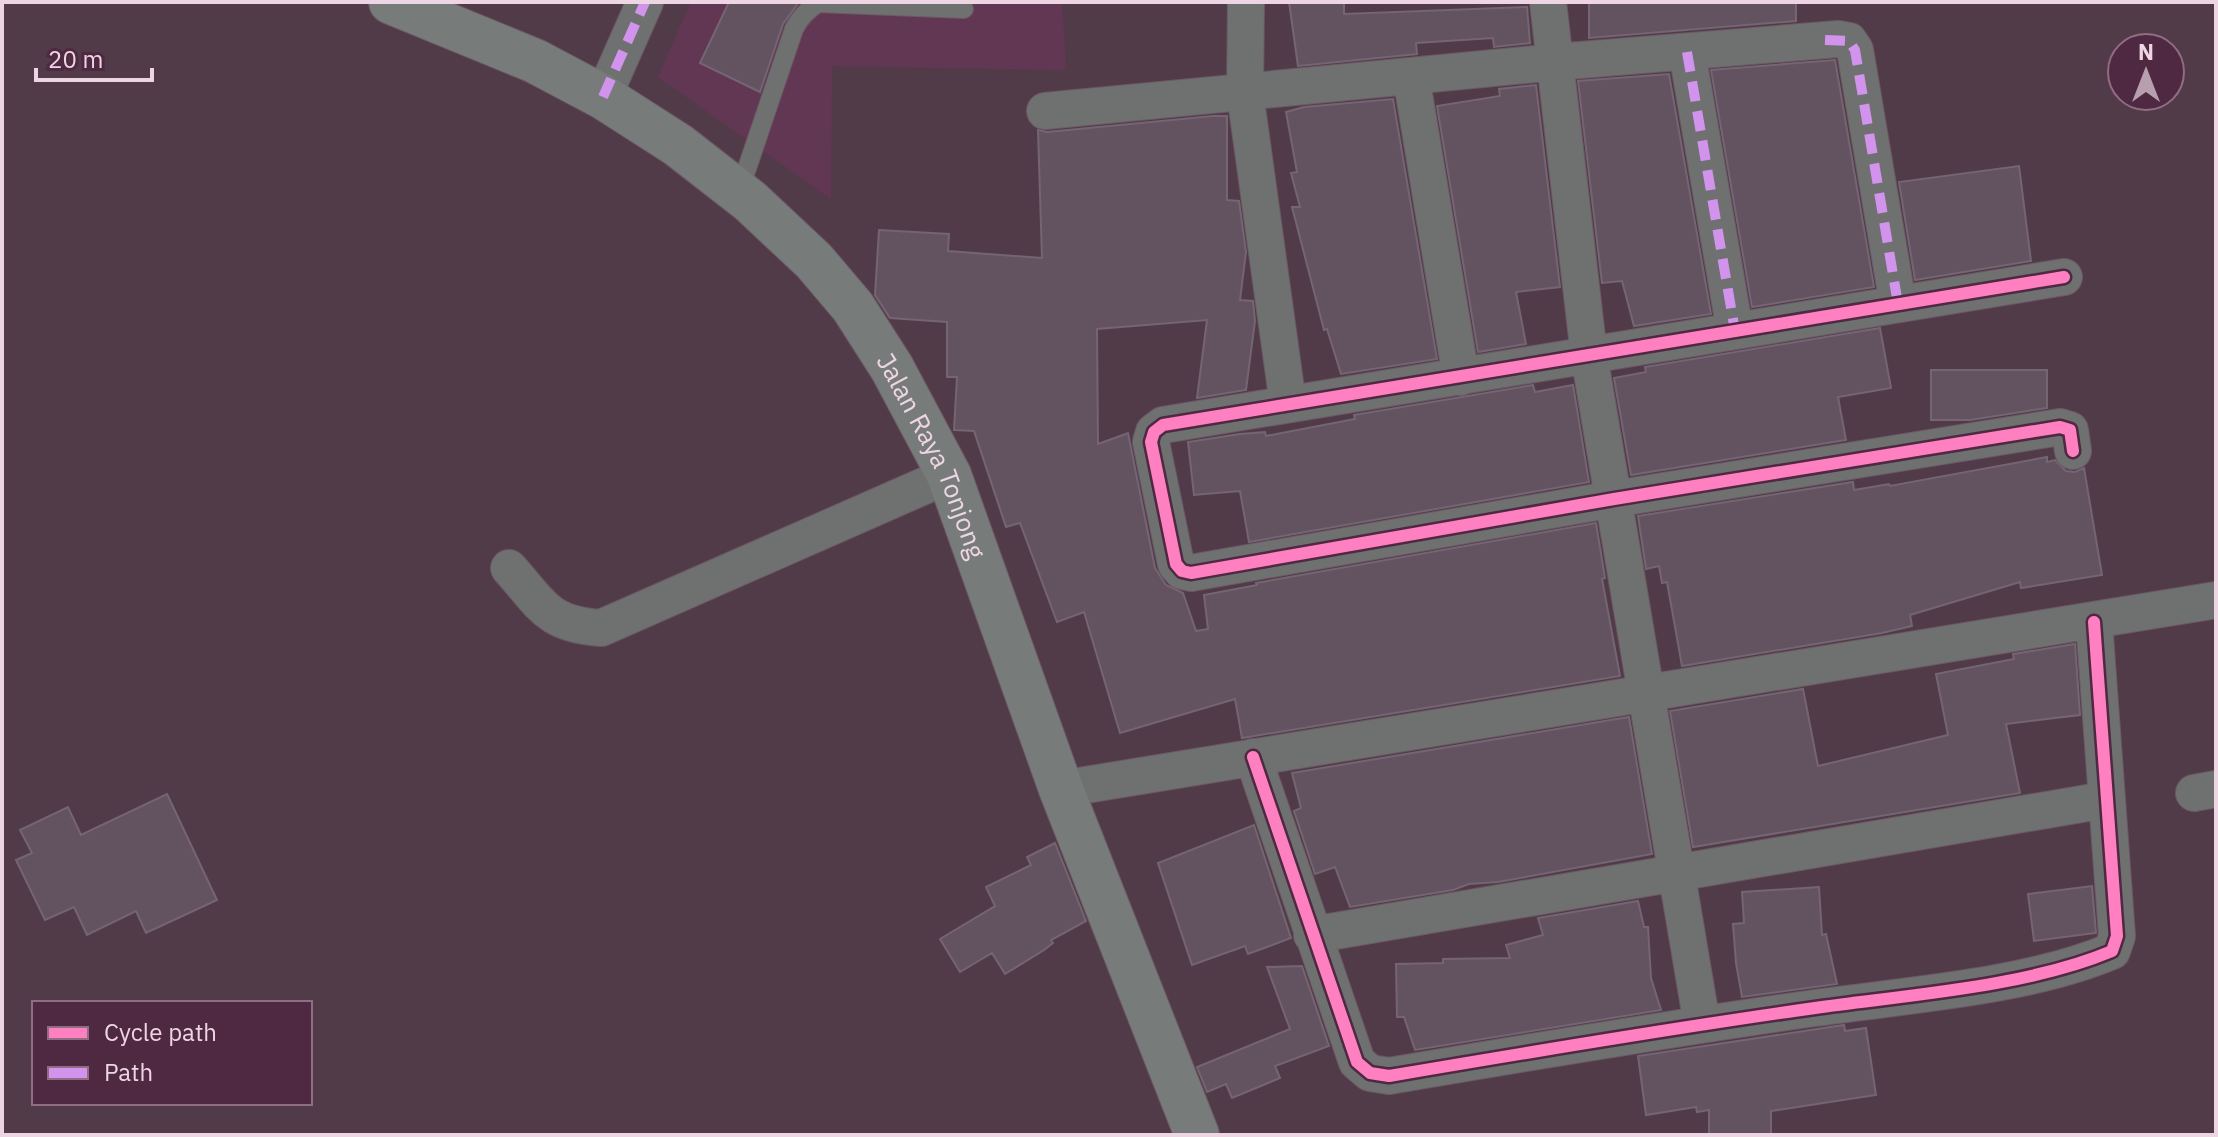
<svg xmlns="http://www.w3.org/2000/svg" width="2218" height="1137" font-family="'IBM Plex Sans',sans-serif">
<style>
.built{fill:#623753}
.building{fill:#635360;stroke:#756472;stroke-width:2}
.lines{fill:none;stroke-linecap:round;stroke-linejoin:round}
.service-casing{stroke:#6c5864;stroke-width:20}
.minor-casing{stroke:#6c5864;stroke-width:38}
.secondary-casing{stroke:#6c5864;stroke-width:46}
.service{stroke:#6e7170;stroke-width:18}
.minor{stroke:#6e7170;stroke-width:36}
.secondary{stroke:#777c7a;stroke-width:44}
.quiet{stroke:#d193ec;stroke-width:10;stroke-dasharray:20 10;stroke-linecap:butt}
.cycleway-casing{stroke:#4f2841;stroke-width:17}
.cycleway{stroke:#ff80c0;stroke-width:12}
.labels{text-anchor:middle;dominant-baseline:central;stroke-width:6;stroke-linejoin:round;paint-order:stroke}
.street-label{font-size:26px;fill:#eed5e3;stroke:#4f2841}
</style>
<rect width="100%" height="100%" fill="#523b49"/>
<path class="built" d="M691 2H1062L1066 70 832 66 831 199 658 77Z"/>
<path class="building" d="M729 2H799L783 24 760 92 700 63Z
M1289 2H1344V14L1527 7 1530 43 1494 47 1493 38 1416 43 1417 54 1298 66Z
M1589 2H1796V21L1589 38Z
M1835 60 1874 287 1752 307 1711 70Z
M1669 74 1711 314 1634 326 1622 281 1602 283 1578 81Z
M1536 85 1560 287 1516 292 1526 344 1478 352 1437 106 1500 96 1499 89Z
M1393 99 1437 359 1341 374 1327 329 1324 330 1292 207H1300L1291 173 1297 172 1286 112 1304 107Z
M1213 116H1227V200L1239 201 1246 252 1240 300 1253 301 1255 321 1246 390 1197 398 1207 320 1097 329 1098 444 1128 433 1155 568 1166 585 1183 593 1196 631 1208 629 1204 595 1257 585 1256 583 1596 523 1605 578 1602 579 1620 676 1242 738 1235 699 1120 733 1084 612 1057 622 1020 523 1006 527 974 431 954 430 957 377H947V322L890 318 875 295 879 230 949 234 948 251 1042 258 1038 130 1047 132Z
M2019 166 2031 261 1915 280 1899 182Z
M1880 328 1891 388 1838 397 1846 440 1631 475 1614 378 1646 372 1645 367Z
M1931 370H2047V408L1970 420H1931Z
M1533 385 1535 392 1573 385 1589 482 1249 542 1240 491 1194 495 1188 442 1240 434 1265 432 1266 436 1355 419 1354 415Z
M2047 457V462L2055 460 2066 471 2075 472 2084 468 2102 575 2021 588 2020 582 1910 615 1912 626 1882 633 1682 666 1667 582 1662 583 1659 566 1646 569 1638 516 1853 482 1854 490 1889 484 1890 486Z
M2075 644 2080 715 2006 724 2020 793 1693 847 1670 711 1803 689 1818 766 1948 735 1936 674 2014 659 2013 654Z
M1629 717 1652 854 1498 882 1469 884 1453 890 1350 907 1335 867 1315 874 1294 811 1301 808 1292 773Z
M167 794 217 900 146 933 136 911 87 935 74 907 45 920 16 860 32 853 20 830 68 807 81 835Z
M1254 825 1291 938 1248 954 1245 946 1192 965 1158 863Z
M1055 843 1086 921 1051 940 1053 943 1044 950 1005 974 992 953 960 972 940 939 995 906 986 887 1031 865 1027 857Z
M2092 886 2096 933 2034 941 2028 894Z
M1819 887 1822 935 1826 934 1837 984 1742 997 1736 963 1733 924 1744 923 1742 892Z
M1638 901 1644 927H1648L1651 978 1661 1010 1415 1050 1404 1017H1397L1396 964 1443 963V959L1510 958 1506 945 1543 935 1538 918Z
M1302 966 1329 1046 1275 1066 1280 1078 1232 1098 1226 1084 1207 1092 1197 1067 1290 1029 1267 967Z
M1844 1025 1845 1031 1866 1028 1876 1095 1771 1111V1135H1709V1110L1697 1112 1696 1107 1646 1115 1638 1056Z"/>
<g class="lines">
<defs>
<path id="service" d="M739 192 794 29C800 17 807 10 818 3L964 9"/>
<path id="minor" d="M1246 2 1245 93 1288 404
M1548 2 1589 355 1702 1024
M1687 52 1735 331
M1411 76 1461 377
M603 97 645 2
M1045 111 1556 62 1838 39 1849 41 1855 50 1898 304
M2064 277 1163 425 1154 432 1151 442 1176 564 1182 571 1191 573 1614 499 2060 427 2070 430 2073 451
M509 568C543 606 547 624 601 628L949 475
M1253 757 1357 1062 1370 1073 1389 1076C1530 1052 1672 1028 1815 1008 1907 995 2027 987 2112 951L2117 936 2094 622
M1061 789 2216 600
M2194 793 2216 789
M1312 935 2105 800"/>
<g id="secondary">
<path id="s1" d="M391 2 535 61 603 97 678 145 750 201 814 261 853 307 892 368 949 475 1061 789 1197 1135"/>
</g>
</defs>
<use href="#service" class="service-casing"/>
<use href="#minor" class="minor-casing"/>
<use href="#secondary" class="secondary-casing"/>
<use href="#service" class="service"/>
<use href="#minor" class="minor"/>
<use href="#secondary" class="secondary"/>
<path class="quiet" d="M1825 40 1849 41 1855 50 1898 304
M1687 52 1735 331
M603 97 645 2"/>
<defs>
<path id="cycleway" d="M2064 277 1163 425 1154 432 1151 442 1176 564 1182 571 1191 573 1614 499 2060 427 2070 430 2073 451
M1253 757 1357 1062 1370 1073 1389 1076C1530 1052 1672 1028 1815 1008 1907 995 2027 987 2112 951L2117 936 2094 622"/>
</defs>
<use href="#cycleway" class="cycleway-casing"/>
<use href="#cycleway" class="cycleway"/>
</g>
<g class="labels">
<g class="street-label">
<text stroke="none"><textPath href="#s1" startOffset="730">Jalan Raya Tonjong</textPath></text>
</g>
</g>
<rect width="2218" height="1137" fill="none" stroke="#eed5e3" stroke-width="8"/>
<rect x="32" y="1001" width="280" height="104" fill="#4f2841" stroke="#8f6d82" stroke-width="2"/>
<rect x="48" y="1027" width="40" height="12" fill="#ff80c0" stroke="#8f6d82" stroke-width="2"/>
<text x="104" y="1041" font-size="24" fill="#eed5e3">Cycle path</text>
<rect x="48" y="1067" width="40" height="12" fill="#d193ec" stroke="#8f6d82" stroke-width="2"/>
<text x="104" y="1081" font-size="24" fill="#eed5e3">Path</text>
<g transform="translate(2146 72)"><circle r="38" fill="#4f2841" stroke="#8f6d82" stroke-width="2"/>
<path d="M0-6L14 30L0 20L-14 30Z" fill="#b79fad"/>
<text y="-12" font-size="22" font-weight="bold" text-anchor="middle" fill="#eed5e3">N</text>
</g>
<path d="M36 68v12h116v-12" fill="none" stroke="#eed5e3" stroke-width="4"/>
<text x="48" y="68" font-size="24" fill="#eed5e3" stroke="#4f2841" stroke-width="6" paint-order="stroke">20 m</text>
</svg>
